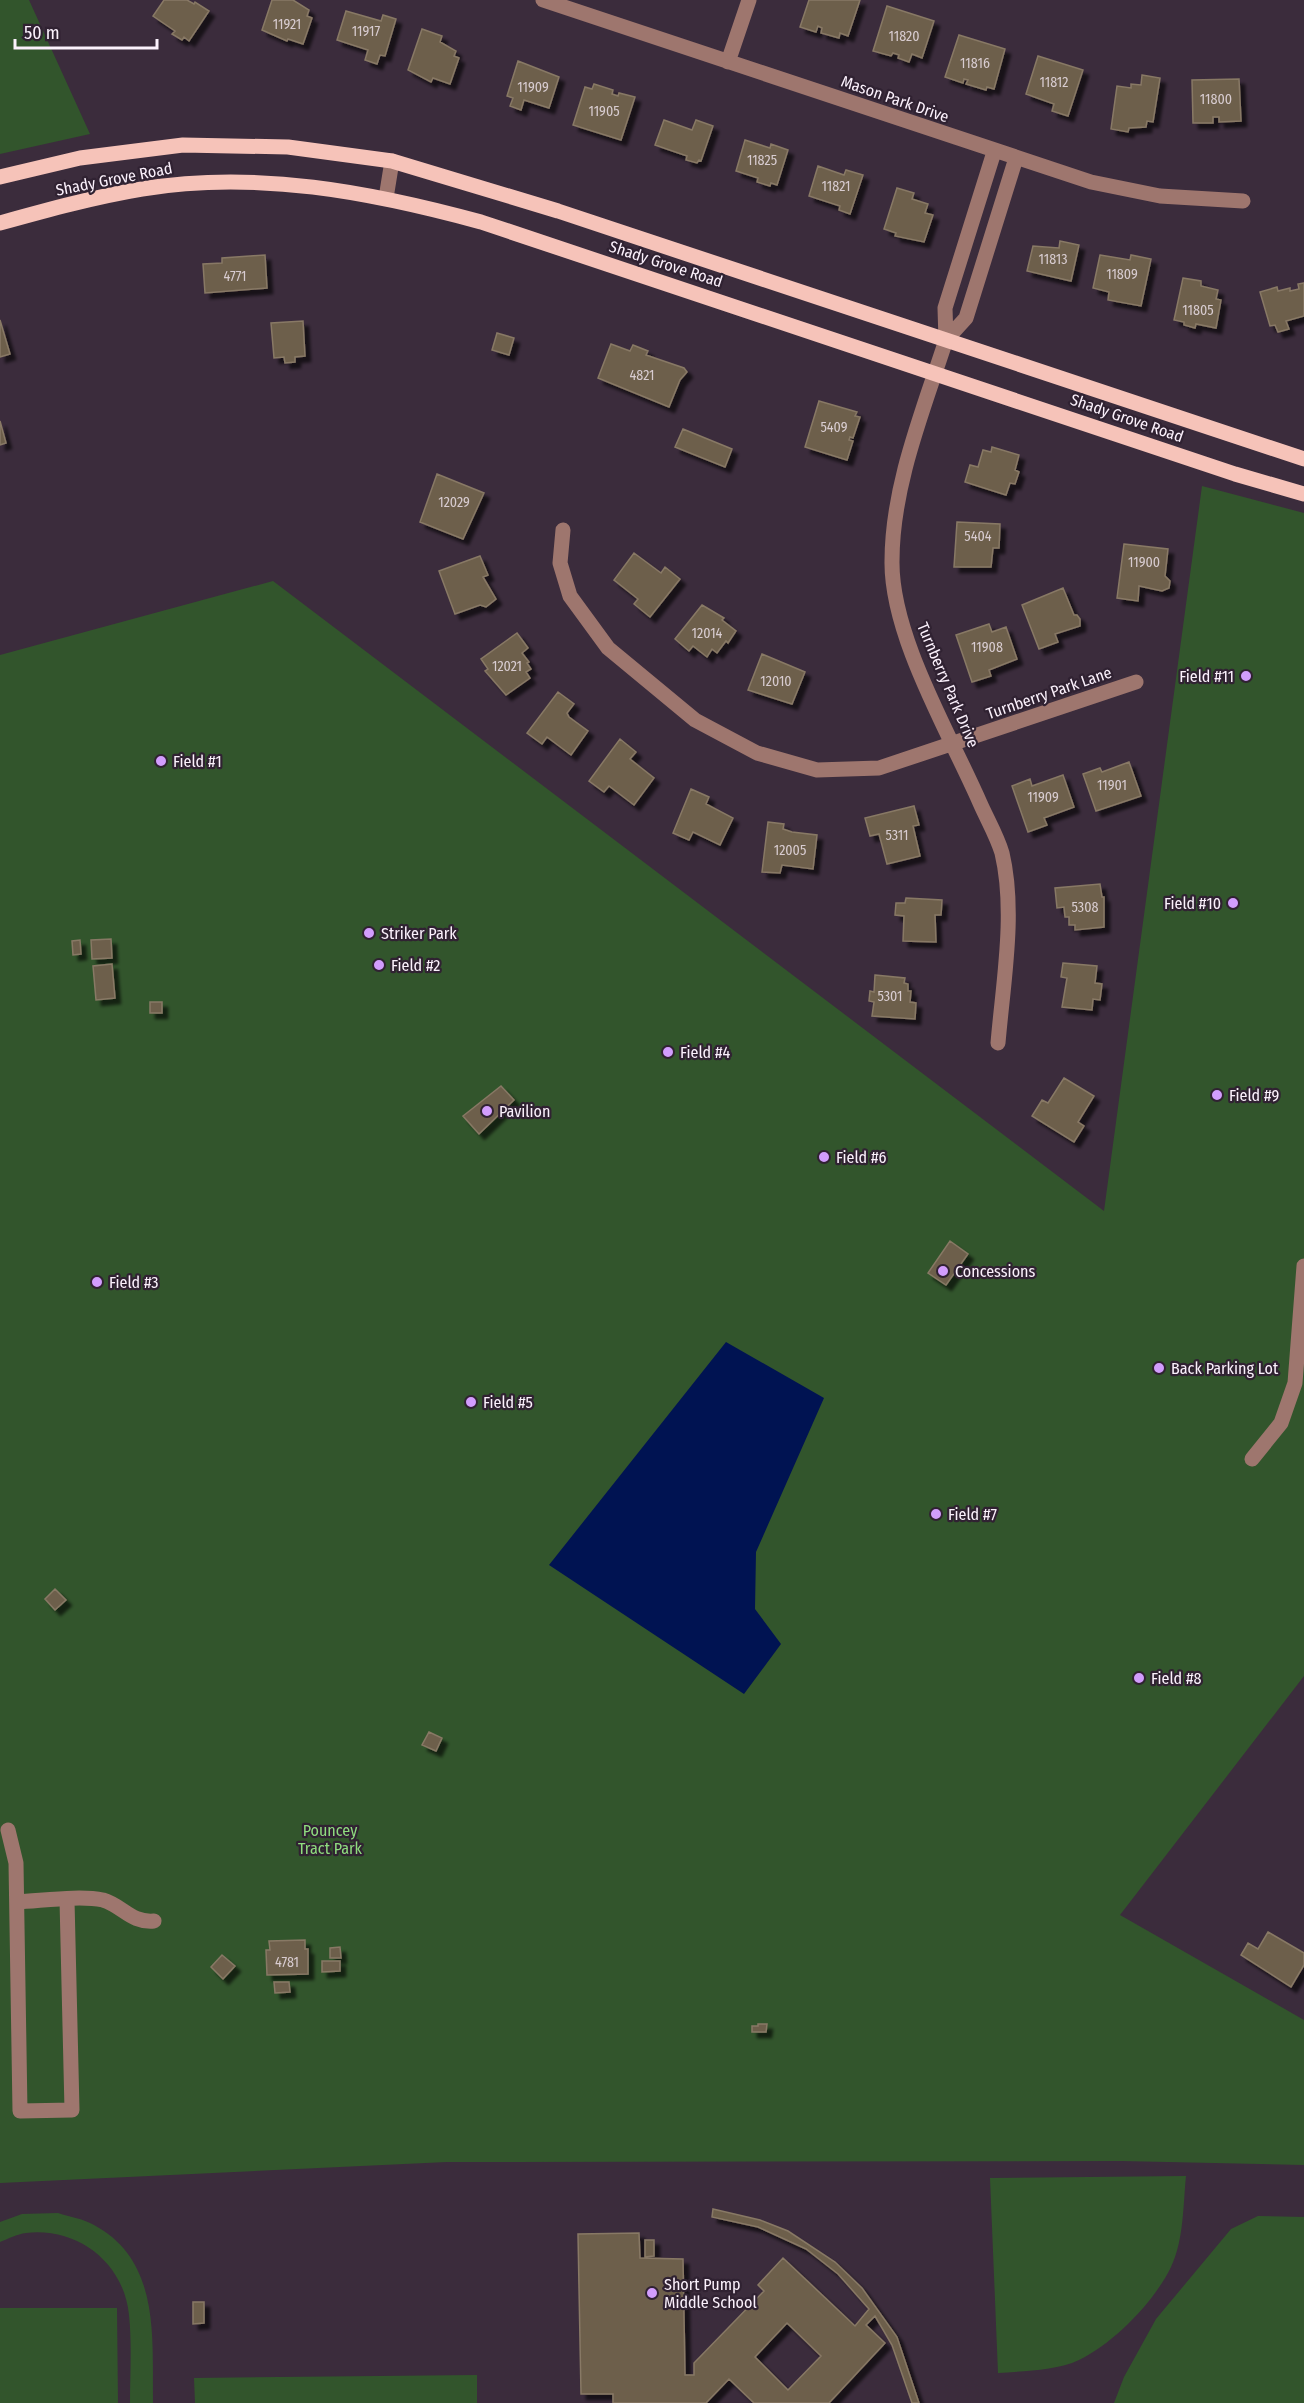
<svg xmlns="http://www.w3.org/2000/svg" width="1304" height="2403" font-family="'Fira Sans Condensed',sans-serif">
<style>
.green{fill:#32552c}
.water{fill:#001352}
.building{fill:#6d5f4c;stroke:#887965;stroke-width:1.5;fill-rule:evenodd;filter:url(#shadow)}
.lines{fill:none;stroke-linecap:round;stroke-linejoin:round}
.minor{stroke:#9e766e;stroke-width:15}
.major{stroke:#f6c3b9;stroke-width:15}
.poi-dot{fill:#d29dfd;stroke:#302232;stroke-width:2}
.labels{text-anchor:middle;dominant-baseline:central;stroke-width:4.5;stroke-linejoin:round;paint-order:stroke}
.number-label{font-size:14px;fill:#d8ccd0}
.street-label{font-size:16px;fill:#fbf1fc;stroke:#302232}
.poi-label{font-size:16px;fill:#fbf1fc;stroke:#302232;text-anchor:start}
.park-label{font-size:16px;fill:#8fdc7f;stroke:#302232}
</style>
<defs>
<filter id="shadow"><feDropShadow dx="5.5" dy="5.5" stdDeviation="1.5" flood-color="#0009"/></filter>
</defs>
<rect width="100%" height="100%" fill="#3b2c3c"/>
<path class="green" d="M0 0H29L90 134 0 154Z
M1202 486 1304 513V1676L1120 1915 1304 2020V2165L1121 2161 447 2162 0 2183V655L273 581 1104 1211Z
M1186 2176C1183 2205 1184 2240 1171 2267 1154 2302 1114 2343 1079 2360 1056 2371 1023 2371 998 2373L990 2178Z
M58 2213C70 2217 84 2219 94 2225 161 2261 152 2338 153 2403H130C130 2374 132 2344 129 2315 124 2263 78 2227 26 2233 17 2234 8 2239 0 2242V2222L22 2214Z
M1258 2216 1304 2217V2403H1114L1124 2377 1156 2319 1231 2229Z
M0 2308H117L118 2403H0Z
M477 2375V2403H195L194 2378Z"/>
<path class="water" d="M726 1342 824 1398 756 1552 755 1609 781 1644 744 1694 549 1565Z"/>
<path class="building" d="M164 0H187L194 4 195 2 209 11 189 41 184 37 182 40 172 34 175 31 153 16Z
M272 0H293L309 10 307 16 312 18 303 44 288 39 287 41 262 30Z
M809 0H860L848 36 840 33 839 38 821 33 822 28 818 26 816 32 800 27Z
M887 6 934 21 922 58 912 54 909 62 898 58 899 55 893 53 891 56 873 51Z
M346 11 381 21 383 15 396 19 385 56 380 55 377 64 365 60 368 50 337 40Z
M422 29 442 36 440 42 456 51 454 56 459 58 450 84 433 78 431 82 408 70Z
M959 35 1005 49 994 89 987 87 986 90 966 84 968 80 964 79 963 83 945 77Z
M1038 56 1083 70 1068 116 1052 111 1054 104 1026 94Z
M518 61 559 77 549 108 524 100 521 110 510 106 513 98 507 96Z
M1142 75 1160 78 1153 122 1147 121 1146 127 1129 128 1128 132 1111 129 1117 86 1131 88V84L1141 85Z
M1239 79 1241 121 1219 122V117H1213V123H1193L1192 80Z
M594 84 613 90 612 94 618 96 619 93 635 97 621 140 573 125 585 87 592 89Z
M664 120 692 130 696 120 713 126 701 161 699 160 697 163 686 160 687 156 655 145Z
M745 140 770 148 771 144 788 150 777 185 771 183 770 186 757 182 758 178 736 171Z
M818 166 844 175 846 170 863 175 850 214 839 210 840 206 809 196Z
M897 188 914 193 912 199 928 204 925 213 933 215 924 242 895 236 896 233 884 229Z
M1060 241 1079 245 1071 281 1027 271 1033 246 1059 248Z
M265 255 267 288 205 293 203 264 222 263V258Z
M1100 255 1130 260 1131 255 1151 259 1141 306 1108 300 1109 292 1093 288Z
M1183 278 1201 281V286L1218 290 1216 299 1221 300 1216 328 1196 324 1195 328 1184 325V322L1174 320Z
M1304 283V316L1286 321 1289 329 1278 332 1275 325 1270 326 1260 292 1277 287 1278 291 1290 288V291L1299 289 1298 284Z
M0 320 10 354 0 357Z
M303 321 305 356 295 357V362L285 363 284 357 274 358 271 323Z
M497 333 514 338 509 355 492 350Z
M611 344 630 351 633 345 648 351 646 355 684 368 687 372 680 380 669 407 598 378Z
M819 401 857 412 855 416 860 417 853 438 850 437 849 440 853 441 847 460 805 447Z
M0 421 6 443 0 445Z
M683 429 732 449 725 467 675 447Z
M992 447 1019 455 1015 470 1019 472 1015 484 1010 483 1006 495 965 482 970 465 978 467 983 450 991 452Z
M437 474 484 493 463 539 420 522Z
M957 522 1000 524 999 548H993L991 567H954Z
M1124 544 1168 549 1165 576 1170 581 1169 588 1162 591 1139 586 1138 601 1117 598Z
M634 553 661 573 665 567 680 579 650 617 634 604 638 599 614 580Z
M480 556 488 575 483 577 496 599 486 607 480 605 455 614 439 571Z
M1063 588 1074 615H1077L1080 619V626L1055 634 1058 642 1039 649 1022 605Z
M702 605 724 618 722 620 736 631 728 643 726 641 717 653 712 649 707 657 693 646 689 651 675 639Z
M989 624 992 632 1006 627 1017 659 989 670 991 676 972 682 956 635Z
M517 633 528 648 522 653 529 662 527 663 531 669 526 672 530 678 506 695 485 671 488 669 481 659Z
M762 654 805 672 792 704 748 690Z
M558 692 574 704 567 713 569 717 588 731 571 755 547 737 542 744 527 733Z
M620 739 636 752 630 759 654 778 634 805 609 786 604 792 589 781Z
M1129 762 1141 796 1096 811 1083 774 1100 768 1102 772Z
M1063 775 1074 807 1044 818 1047 825 1028 832 1012 786 1030 779 1032 786Z
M691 789 709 797 706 804 733 818 720 845 693 832 689 840 673 833Z
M914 806 919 825 913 826 920 856 887 864 879 834 870 836 865 818Z
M768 822 784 824 783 829 792 832 817 835 813 869 782 865 780 873 762 872Z
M1100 884 1102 897H1104V927L1075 930V925H1069V917H1065L1064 907 1057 908 1055 888Z
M906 898 942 900 941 915H935L936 942 903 941 904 916 895 915 896 903H905Z
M111 939 112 958 92 959 91 940Z
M80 940 81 954 73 955 72 941Z
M1063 963 1097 966 1095 983 1102 984 1100 1000 1093 999 1092 1010 1062 1007 1067 978 1061 977Z
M112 964 115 998 96 1000 93 966Z
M875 975 905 978 904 983 908 984V991H911L910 1002 916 1003 915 1019 872 1016 874 1002 869 1001 870 991 874 992Z
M150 1002H162V1013H150Z
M1064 1078 1094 1096 1078 1122 1084 1126 1074 1142 1032 1116 1042 1100 1048 1103Z
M501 1086 514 1100 479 1134 463 1116Z
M950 1241 968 1254 946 1285 928 1273Z
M55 1589 66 1600 55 1610 45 1599Z
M429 1732 442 1738 436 1751 422 1745Z
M1268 1932 1304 1953V1965L1291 1987 1241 1955 1248 1943 1258 1949Z
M305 1940V1949H308V1974L267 1975 266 1950H270L269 1941Z
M340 1947 341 1958H330V1948Z
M222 1955 235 1966 223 1979 211 1967Z
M322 1961H340V1971L322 1972Z
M274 1982H289L290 1992 275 1993Z
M758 2024H767L766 2032H752V2026H758Z
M713 2209 760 2220 788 2231 835 2262 862 2288 897 2337 919 2403H912L892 2345 875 2316 866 2325 885 2343 829 2403H754L729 2379 706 2403H613V2394H581L578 2234 639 2233 640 2258 683 2259 685 2375H694V2363L764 2291 758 2285 783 2258 855 2326 869 2309 838 2274 806 2249 758 2227 712 2217ZM787 2323 821 2356 788 2390 755 2357Z
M645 2240H654V2256L645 2257Z
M193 2302H204V2323L193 2324Z"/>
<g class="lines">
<path class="minor" d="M543 0 1091 182 1160 196 1243 201
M728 62 749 0
M994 152 945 308 946 340 966 318 1016 158
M386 198 392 161
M946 340C923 411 892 486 892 561 891 636 950 734 980 803 987 819 997 836 1002 853 1016 912 1003 983 998 1043
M563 530 560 563 570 596 608 648 695 720 757 753 817 770 879 768 1136 682
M1252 1459 1281 1423 1295 1383 1304 1266
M8 1830 16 1863 20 2111 72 2110 67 1900
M17 1902C41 1901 79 1895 103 1900 123 1906 131 1923 154 1921"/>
<path class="major" d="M0 177 80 158 183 145 288 147 392 161 558 211 1304 459
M0 223C47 210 94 197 142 189 256 170 371 192 481 222L1235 474 1304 494"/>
</g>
<g class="poi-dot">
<circle cx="1246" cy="676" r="6"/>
<circle cx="161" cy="761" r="6"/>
<circle cx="1233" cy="903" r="6"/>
<circle cx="369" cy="933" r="6"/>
<circle cx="379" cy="965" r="6"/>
<circle cx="668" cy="1052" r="6"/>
<circle cx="1217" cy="1095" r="6"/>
<circle cx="487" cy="1111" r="6"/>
<circle cx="824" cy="1157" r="6"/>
<circle cx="943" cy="1271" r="6"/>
<circle cx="97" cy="1282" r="6"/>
<circle cx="1159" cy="1368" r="6"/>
<circle cx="471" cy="1402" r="6"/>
<circle cx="936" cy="1514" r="6"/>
<circle cx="1139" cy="1678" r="6"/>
<circle cx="652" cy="2293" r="6"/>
</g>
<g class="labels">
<g class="number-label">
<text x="287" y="24">11921</text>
<text x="366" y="31">11917</text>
<text x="904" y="36">11820</text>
<text x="975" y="63">11816</text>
<text x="1054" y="82">11812</text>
<text x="533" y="87">11909</text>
<text x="1216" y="99">11800</text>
<text x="604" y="111">11905</text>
<text x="762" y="160">11825</text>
<text x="836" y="186">11821</text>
<text x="1053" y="259">11813</text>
<text x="1122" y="274">11809</text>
<text x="235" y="276">4771</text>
<text x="1198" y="310">11805</text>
<text x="642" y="375">4821</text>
<text x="834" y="427">5409</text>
<text x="454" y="502">12029</text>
<text x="978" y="536">5404</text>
<text x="1144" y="562">11900</text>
<text x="707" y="633">12014</text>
<text x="987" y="647">11908</text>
<text x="507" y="666">12021</text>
<text x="776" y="681">12010</text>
<text x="1112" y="785">11901</text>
<text x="1043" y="797">11909</text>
<text x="897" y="835">5311</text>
<text x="790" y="850">12005</text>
<text x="1085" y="907">5308</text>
<text x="890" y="996">5301</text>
<text x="287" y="1962">4781</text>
</g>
<g class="street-label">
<text transform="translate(895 99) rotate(19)">Mason Park Drive</text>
<text transform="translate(114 179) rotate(-11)">Shady Grove Road</text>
<text transform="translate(666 264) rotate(18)">Shady Grove Road</text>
<text transform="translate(1127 418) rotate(19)">Shady Grove Road</text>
<text transform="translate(948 685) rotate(67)">Turnberry Park Drive</text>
<text transform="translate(1049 693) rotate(-19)">Turnberry Park Lane</text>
</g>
<g class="poi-label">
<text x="1234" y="676" text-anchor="end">Field #11</text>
<text x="173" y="761">Field #1</text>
<text x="1221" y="903" text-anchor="end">Field #10</text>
<text x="381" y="933">Striker Park</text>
<text x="391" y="965">Field #2</text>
<text x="680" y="1052">Field #4</text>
<text x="1229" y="1095">Field #9</text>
<text x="499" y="1111">Pavilion</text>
<text x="836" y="1157">Field #6</text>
<text x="955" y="1271">Concessions</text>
<text x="109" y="1282">Field #3</text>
<text x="1171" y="1368">Back Parking Lot</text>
<text x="483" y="1402">Field #5</text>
<text x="948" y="1514">Field #7</text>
<text x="1151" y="1678">Field #8</text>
<text x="664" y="2284">Short Pump<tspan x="664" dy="18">Middle School</tspan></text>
</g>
<g class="park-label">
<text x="330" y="1830">Pouncey<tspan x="330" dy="18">Tract Park</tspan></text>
</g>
</g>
<path d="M15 39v9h142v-9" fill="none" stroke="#fbf1fc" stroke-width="3"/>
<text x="24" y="39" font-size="18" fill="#fbf1fc" stroke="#302232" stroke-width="4.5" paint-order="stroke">50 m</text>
</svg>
